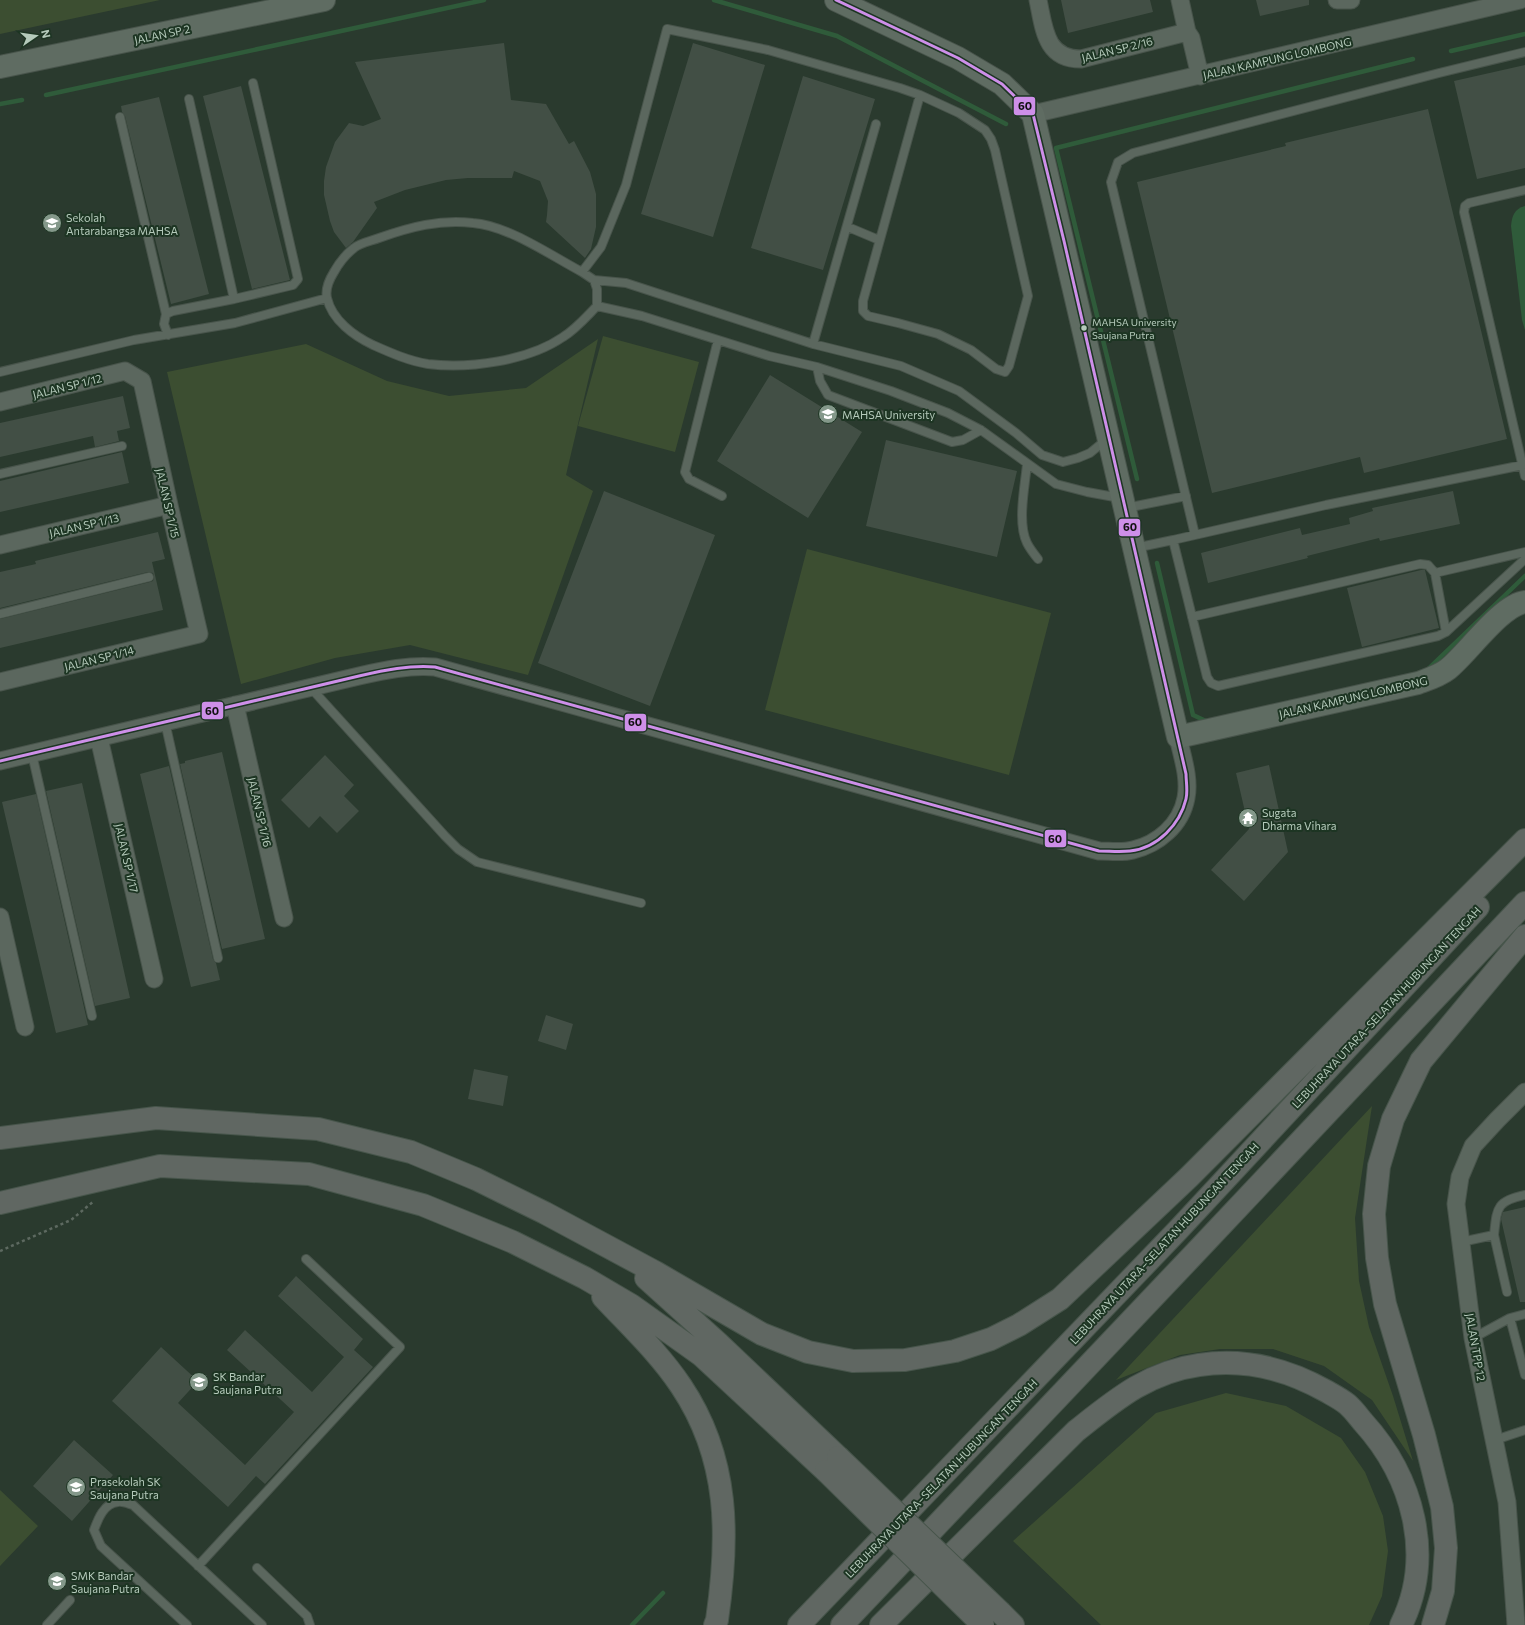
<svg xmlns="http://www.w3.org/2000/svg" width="1525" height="1625" font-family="Commissioner,sans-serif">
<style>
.green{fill:#3c4e31}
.water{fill:#2f5b3a}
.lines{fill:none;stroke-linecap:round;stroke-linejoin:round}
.stream{stroke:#2f5b3a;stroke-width:4.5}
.building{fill:#424f45}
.lane-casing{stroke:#48544b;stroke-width:10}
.street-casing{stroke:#48544b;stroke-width:19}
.secondary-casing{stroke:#48544b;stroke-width:24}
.highway-casing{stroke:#47554b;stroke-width:24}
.path{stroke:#5d6960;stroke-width:2.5;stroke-dasharray:3 3;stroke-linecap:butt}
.lane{stroke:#5b675e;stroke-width:8}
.street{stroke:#5b675e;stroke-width:17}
.secondary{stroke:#5f6c62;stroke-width:22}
.highway{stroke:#606762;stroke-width:22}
.highway-bridge-casing{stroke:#47554b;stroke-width:24;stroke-linecap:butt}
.highway-bridge{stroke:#606762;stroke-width:22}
.bus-1-casing{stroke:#1d3523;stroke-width:6}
.bus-1{stroke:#ce8fe9;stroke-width:3}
.bus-dot{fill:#b5cabb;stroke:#1d3523;stroke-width:1.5}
.labels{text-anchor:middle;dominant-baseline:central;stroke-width:4;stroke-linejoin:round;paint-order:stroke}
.bus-label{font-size:10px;fill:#b5cabb;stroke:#1d3523;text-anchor:start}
.street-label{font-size:11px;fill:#b5cabb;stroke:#1d3523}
.poi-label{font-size:11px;fill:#b5cabb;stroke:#1d3523;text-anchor:start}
.line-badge{stroke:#1d3523;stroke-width:1.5}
.pale-badge-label{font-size:11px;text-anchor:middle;font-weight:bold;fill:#111}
</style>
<rect width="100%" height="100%" fill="#2a3a2e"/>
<path class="green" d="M0 0H160L0 34Z
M603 336 699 362 675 452 578 426Z
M598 339 566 475 593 491 528 675 410 645 335 658 241 684 167 372 306 344 387 381 449 396 526 388Z
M807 549 1051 613 1009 775 765 710Z
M1372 1106 1355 1218 1359 1281 1369 1327 1393 1396 1413 1461 1372 1400 1324 1366 1273 1349H1220L1180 1355 1116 1380Z
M1226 1393 1286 1406 1341 1438 1365 1472 1383 1516 1388 1551 1382 1596 1369 1625H1101L1013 1541 1156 1413Z
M0 1490 38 1526 0 1566Z"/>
<path class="water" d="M1525 206V330L1522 320 1511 226C1512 216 1514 209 1525 206Z"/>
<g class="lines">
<path class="stream" d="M714 0 837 36 1006 124
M1451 51 1525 34
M46 95 484 0
M0 104 22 100
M1137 479 1056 148 1413 59
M1157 563 1193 715 1208 722
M1427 670 1525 576
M632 1625 663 1593"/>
</g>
<path class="building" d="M1061 0H1150L1153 12 1068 33Z
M1256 0H1309V5L1260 16Z
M504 43 511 100 546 104 569 144 574 141 590 172 596 194V227L591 249 585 258 546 222 547 215 548 201 540 181 514 171 512 178H468L446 180 405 190 374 202 377 208 353 242 346 248 334 232 330 221 324 195V181L326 167 335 142 349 123 363 126 381 119 355 62Z
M693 43 765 65 713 237 641 214Z
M1525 65V168L1477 179 1454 81Z
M803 76 875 99 823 270 751 248Z
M241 86 290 280 252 289 203 96Z
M159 97 209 294 171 304 125 116 122 112 121 106Z
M1428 109 1507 439 1364 473 1360 457 1212 493 1137 182 1286 146 1285 143Z
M770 375 862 432 808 518 717 461Z
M123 396 130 428 117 431 119 441 95 447 93 436 0 457V423Z
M886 440 1017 471 997 557 866 526Z
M122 452 129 483 0 512V481Z
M604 491 715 535 650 706 538 663Z
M1453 491 1460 524 1380 541 1379 538 1307 556 1308 558 1208 583 1201 553 1300 528 1302 535 1350 524 1349 518 1373 511 1372 508Z
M158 532 165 559 152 562 163 610 0 648V619L150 582 153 581 154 576 153 573 148 572 0 608V572L36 564 35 561Z
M1421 570H1425L1439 628 1362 647 1347 588Z
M222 752 265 939 222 949 180 764 185 763V761Z
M325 755 354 785 344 796 359 811 337 833 320 816 309 828 281 800Z
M1269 765 1288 852 1244 901 1211 870 1249 829 1236 773Z
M169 766 213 959 216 963 220 980 191 987 140 774Z
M82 783 130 998 95 1006 46 791Z
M36 794 88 1025 56 1033 2 802Z
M546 1015 573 1024 566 1050 538 1041Z
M474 1069 508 1076 503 1106 468 1099Z
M1525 1207V1302H1520L1501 1219 1503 1212Z
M296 1276 363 1339 354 1350 373 1367 265 1484 256 1476 228 1507 112 1401 161 1347 198 1381 178 1403 245 1465 294 1412 227 1350 245 1330 312 1392 344 1357 278 1296Z
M74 1440 113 1475 72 1521 33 1486Z"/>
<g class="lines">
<defs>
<path id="lane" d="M189 99 234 299 293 285 298 279 253 83
M120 117 166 314 164 324 168 335
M1525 190 1469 203 1465 206 1464 212 1525 476
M848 227 879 240
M582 272 601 247 626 185 667 29 768 50 900 88 920 95 959 113 985 130 991 139 995 150 1028 296 1009 366 1005 372 996 369 971 350 938 334 898 323 868 316 863 311V301L920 95
M594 280 597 289V306C586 317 576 329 563 337 528 361 469 369 428 364 409 361 391 353 373 345 354 336 332 320 327 298 325 289 329 280 334 272 339 263 345 255 354 248 360 243 371 241 379 238 410 227 440 219 473 223 509 226 550 255 582 272L594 280 626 283 813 344 901 366 959 391 1016 433 1042 455 1063 462 1078 458 1090 453 1107 439
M597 306 642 316 769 356 817 367 891 391 948 413 981 430 1056 484 1087 492 1120 498
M166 314 173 311 234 299
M718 340 685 472 689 479 722 496
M813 344 876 124
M817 367 820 381 828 395 952 442 963 440 981 430
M0 372 134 340 235 323 327 298
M1027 464C1025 486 1017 523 1027 543 1030 549 1034 554 1038 559
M0 474 122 446
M1126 508 1186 496
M1195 535 1111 182 1118 162 1133 153 1439 73 1525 52
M1173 540 1326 505 1523 465
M1135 548 1173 540 1207 677 1211 683 1218 686 1438 636 1446 632 1525 559
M1435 573 1525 552
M0 614 149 577
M1192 617 1420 564 1428 565 1435 573 1446 632
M310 687 445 836 458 849 477 862 641 903
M165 722 218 958
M32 754 92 1016
M1494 1235 1507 1292
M1461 1242 1494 1235C1497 1208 1496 1201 1525 1195
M1510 1318 1525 1375
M1473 1338 1510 1318 1525 1314
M1495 1440 1525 1430
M198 1566 400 1347 306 1259
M257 1568 307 1616 310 1625
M47 1625 70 1600
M187 1625 101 1546 94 1530C98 1519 104 1503 118 1502 122 1501 129 1504 133 1505L262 1625"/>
<path id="street" d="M1038 0C1044 28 1045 59 1081 59L1187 32
M1180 0 1187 32 1191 38 1200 76
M1337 0H1351
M1033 114 1520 0
M0 402 125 371 142 381 169 505 199 634 0 682
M0 545 169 505
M235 705 284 918
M99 738 154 979
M0 761 359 676C385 670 409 665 435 667L1099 851C1110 851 1122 853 1133 850 1158 844 1181 825 1186 798 1190 778 1182 756 1178 737
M0 917 25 1027
M1516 1625 1507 1502 1473 1338 1456 1204 1460 1177 1473 1146 1497 1120 1525 1092"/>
<path id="secondary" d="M836 0 958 58 1002 84 1033 114 1178 737 1418 683C1429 679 1439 676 1448 669 1468 653 1501 605 1525 602
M0 67 324 0"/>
<path id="highway" d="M0 1138 156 1118 318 1129 411 1152 476 1179 545 1213 655 1272 762 1334 808 1352 853 1361 905 1360 955 1351 991 1339 1019 1325 1060 1299 1189 1177 1525 840
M0 1203 160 1166 309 1174 423 1205 513 1242 585 1278 631 1305 701 1355 826 1471
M646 1278 719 1344 838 1457
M603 1297C630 1326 659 1353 681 1386 730 1459 729 1537 717 1620L715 1625
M1001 1613 1013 1625
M799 1625 1178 1230 1478 907
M842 1625 1196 1252 1525 903
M881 1625 1076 1431C1115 1400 1148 1372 1199 1365 1244 1358 1287 1369 1326 1391 1333 1395 1341 1399 1347 1404 1353 1409 1358 1416 1363 1422 1413 1477 1435 1556 1401 1625
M1433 1625 1443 1591 1446 1548 1442 1507 1424 1435 1385 1304 1377 1258 1374 1214 1379 1166 1393 1119 1421 1061 1525 936"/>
</defs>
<use href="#lane" class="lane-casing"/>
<use href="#street" class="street-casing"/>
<use href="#secondary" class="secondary-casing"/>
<use href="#highway" class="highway-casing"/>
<path class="path" d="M0 1251 71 1220 94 1201"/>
<use href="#lane" class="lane"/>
<use href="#street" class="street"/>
<use href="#secondary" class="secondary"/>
<use href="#highway" class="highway"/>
<defs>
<path id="highway-bridge" d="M838 1457 1001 1613
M826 1471 983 1625"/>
</defs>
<use href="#highway-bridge" class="highway-bridge-casing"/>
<use href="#highway-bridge" class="highway-bridge"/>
<defs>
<path id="bus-1" d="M0 761 359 676C385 670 409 665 435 667L1099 851C1109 851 1120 852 1130 851 1158 848 1180 824 1186 799 1188 791 1186 781 1186 774L1064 241 1033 114 1002 84 958 58 836 0"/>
</defs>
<use href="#bus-1" class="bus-1-casing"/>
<use href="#bus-1" class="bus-1"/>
</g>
<defs>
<symbol id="school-disc" viewBox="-11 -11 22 22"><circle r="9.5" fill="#84988a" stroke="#1d3523"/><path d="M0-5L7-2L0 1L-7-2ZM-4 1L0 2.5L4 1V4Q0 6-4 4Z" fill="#fff"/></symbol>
<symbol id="university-disc" viewBox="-11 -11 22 22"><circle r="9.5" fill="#84988a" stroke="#1d3523"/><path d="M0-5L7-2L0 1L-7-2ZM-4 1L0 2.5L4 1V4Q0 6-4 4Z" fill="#fff"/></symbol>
<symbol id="temple-disc" viewBox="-11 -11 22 22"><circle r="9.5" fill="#84988a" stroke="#1d3523"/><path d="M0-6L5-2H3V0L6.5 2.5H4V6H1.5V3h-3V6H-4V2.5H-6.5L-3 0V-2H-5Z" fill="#fff"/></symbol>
</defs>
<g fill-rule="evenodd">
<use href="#school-disc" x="41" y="212" width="22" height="22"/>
<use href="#university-disc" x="817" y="403" width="22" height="22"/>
<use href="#temple-disc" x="1237" y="807" width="22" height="22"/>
<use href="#school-disc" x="188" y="1371" width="22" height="22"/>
<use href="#school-disc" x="65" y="1476" width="22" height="22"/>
<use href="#school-disc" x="46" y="1570" width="22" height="22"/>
</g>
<circle class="bus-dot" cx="1084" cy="328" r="3.5"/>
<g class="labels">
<g class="bus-label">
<text x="1092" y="322">MAHSA University<tspan x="1092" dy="13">Saujana Putra</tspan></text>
</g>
<g class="street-label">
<text transform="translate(162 34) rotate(-12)">JALAN SP 2</text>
<text transform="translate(1117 49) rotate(-14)">JALAN SP 2/16</text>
<text transform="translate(1277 58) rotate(-13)">JALAN KAMPUNG LOMBONG</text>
<text transform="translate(67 386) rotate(-14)">JALAN SP 1/12</text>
<text transform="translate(168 503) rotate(77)">JALAN SP 1/15</text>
<text transform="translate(84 525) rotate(-13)">JALAN SP 1/13</text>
<text transform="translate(99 658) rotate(-14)">JALAN SP 1/14</text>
<text transform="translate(1353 697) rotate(-13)">JALAN KAMPUNG LOMBONG</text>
<text transform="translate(260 812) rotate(77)">JALAN SP 1/16</text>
<text transform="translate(127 858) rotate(77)">JALAN SP 1/17</text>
<text transform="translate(1386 1007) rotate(-47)">LEBUHRAYA UTARA–SELATAN HUBUNGAN TENGAH</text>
<text transform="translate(1164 1243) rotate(-47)">LEBUHRAYA UTARA–SELATAN HUBUNGAN TENGAH</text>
<text transform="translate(1476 1347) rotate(80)">JALAN TPP 12</text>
<text transform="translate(941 1478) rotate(-46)">LEBUHRAYA UTARA–SELATAN HUBUNGAN TENGAH</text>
</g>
<g class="poi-label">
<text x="66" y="217">Sekolah<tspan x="66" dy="13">Antarabangsa MAHSA</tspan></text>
<text x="842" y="414">MAHSA University</text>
<text x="1262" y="812">Sugata<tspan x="1262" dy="13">Dharma Vihara</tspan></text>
<text x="213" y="1376">SK Bandar<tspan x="213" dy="13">Saujana Putra</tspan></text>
<text x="90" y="1481">Prasekolah SK<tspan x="90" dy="13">Saujana Putra</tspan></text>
<text x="71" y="1575">SMK Bandar<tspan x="71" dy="13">Saujana Putra</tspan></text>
</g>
</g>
<g class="line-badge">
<rect x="1013" y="96" width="23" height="20" rx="4" fill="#ce8fe9"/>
<rect x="1118" y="518" width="23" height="19" rx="4" fill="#ce8fe9"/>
<rect x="201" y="701" width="23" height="19" rx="4" fill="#ce8fe9"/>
<rect x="624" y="713" width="23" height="19" rx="4" fill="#ce8fe9"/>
<rect x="1044" y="829" width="23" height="19" rx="4" fill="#ce8fe9"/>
</g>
<g class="pale-badge-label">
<text x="1025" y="110">60</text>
<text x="1130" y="531">60</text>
<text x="212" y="715">60</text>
<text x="635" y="726">60</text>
<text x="1055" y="843">60</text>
</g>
<g transform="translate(36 36) rotate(77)" stroke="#1d3523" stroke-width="3" paint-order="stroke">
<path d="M0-3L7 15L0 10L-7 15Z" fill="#b5cabb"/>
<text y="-6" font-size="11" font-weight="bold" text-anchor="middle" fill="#b5cabb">N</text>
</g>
</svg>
